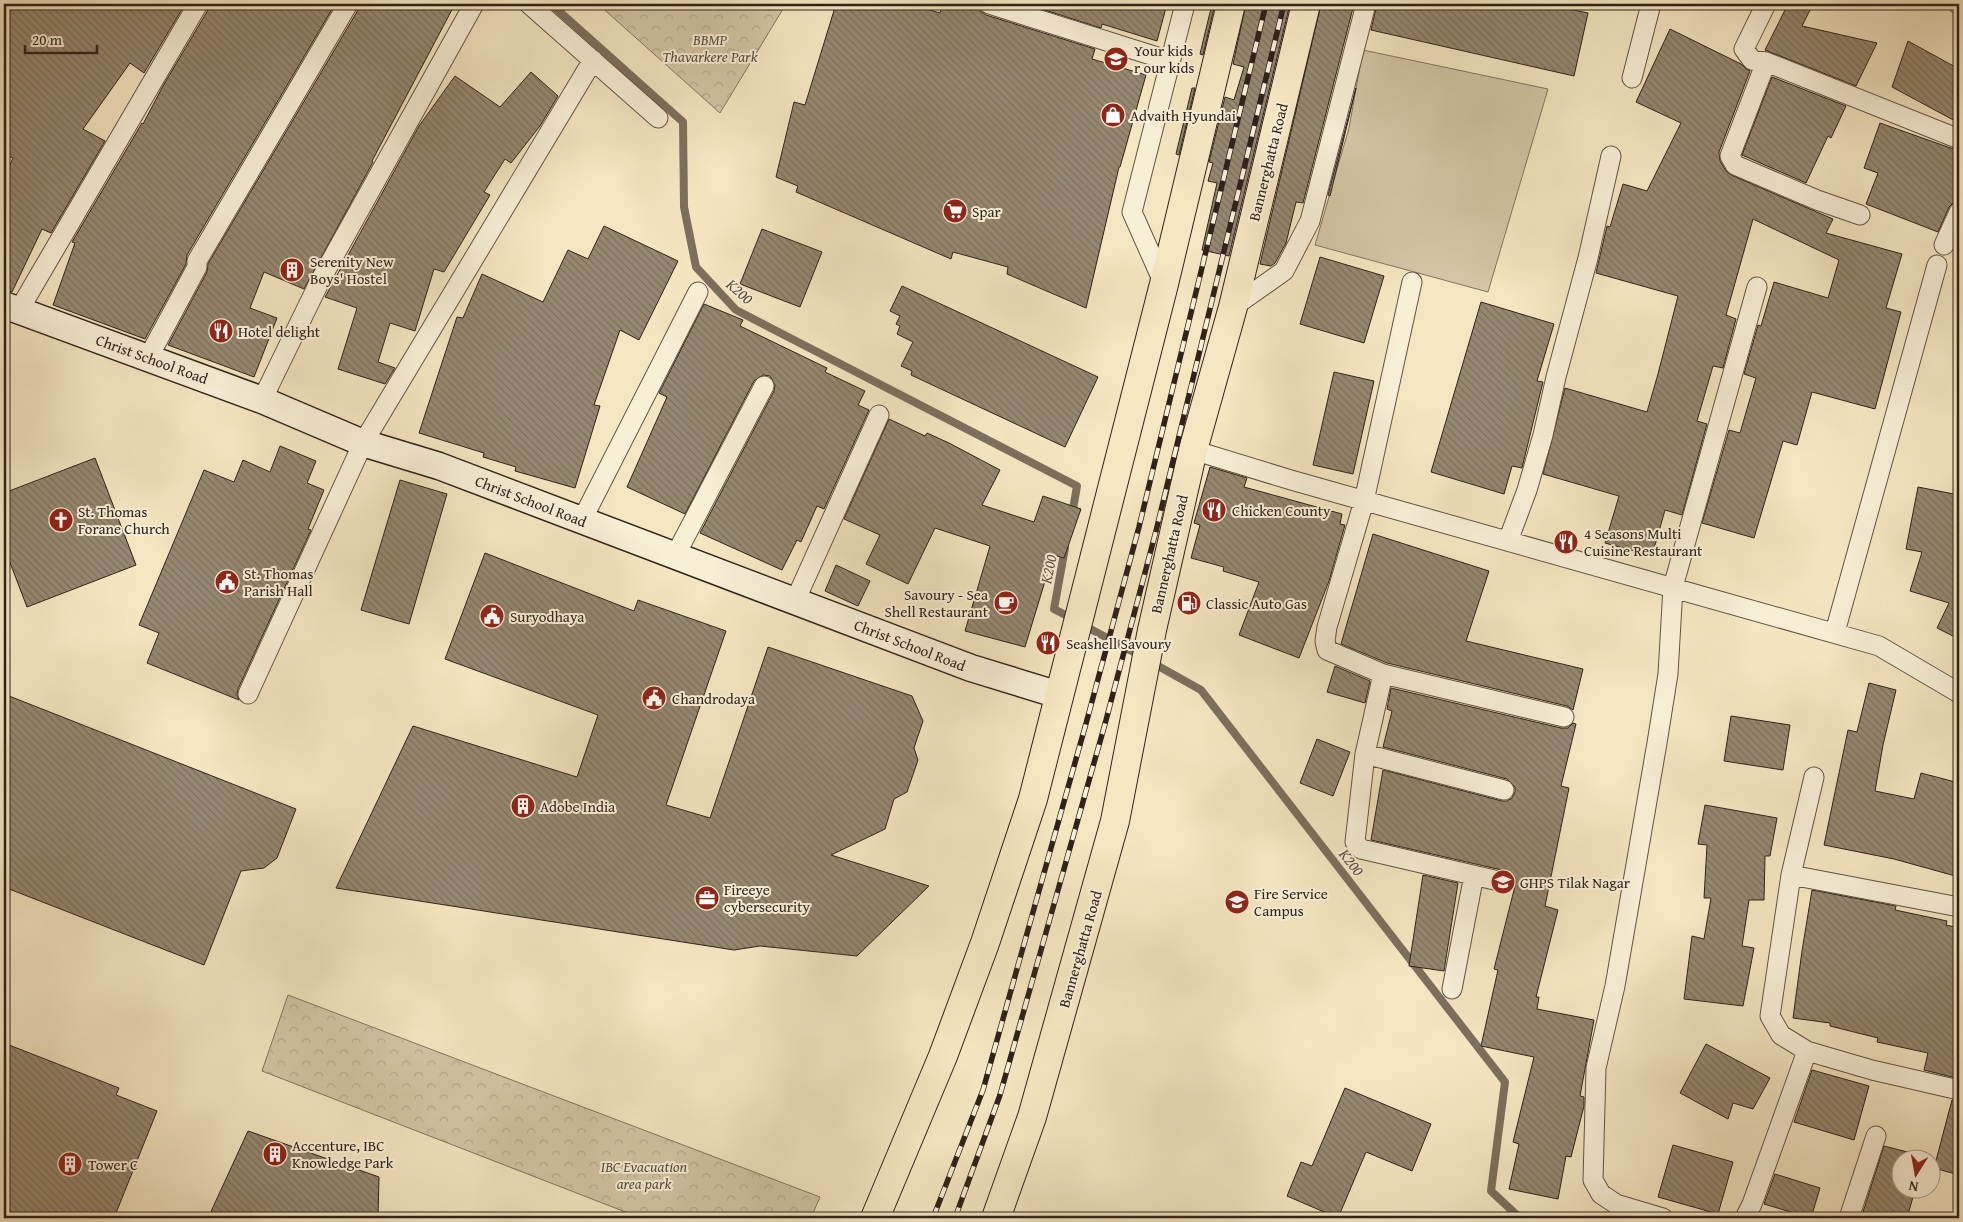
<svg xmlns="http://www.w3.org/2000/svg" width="1963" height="1222" font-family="'Gentium Book Plus',serif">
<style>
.green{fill:#d3c5a5;stroke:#827460}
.forest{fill:url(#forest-crowns);stroke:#827460}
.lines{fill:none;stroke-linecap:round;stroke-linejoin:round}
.stream{stroke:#7d6f5d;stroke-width:8}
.building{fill:url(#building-back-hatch);stroke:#30221b}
.street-casing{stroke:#615344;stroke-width:21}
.secondary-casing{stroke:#30221b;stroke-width:29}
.primary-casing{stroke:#30221b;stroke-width:30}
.street{stroke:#f8efd7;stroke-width:19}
.secondary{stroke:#f8efd7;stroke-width:26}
.primary{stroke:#f4e6c1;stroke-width:28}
.rail-casing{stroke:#30221b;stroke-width:5.5}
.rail{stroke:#f8efd7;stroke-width:4;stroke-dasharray:11;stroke-linecap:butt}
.labels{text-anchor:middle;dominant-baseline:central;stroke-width:4;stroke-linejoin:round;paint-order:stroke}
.park-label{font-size:15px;font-style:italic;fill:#594b3e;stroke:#f8efd7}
.poi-label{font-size:15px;fill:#30221b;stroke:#f8efd7;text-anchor:start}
.street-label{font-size:15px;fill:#30221b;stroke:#f8efd7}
.water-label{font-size:16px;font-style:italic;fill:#5d4f42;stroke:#f8efd7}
</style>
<defs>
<pattern id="forest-crowns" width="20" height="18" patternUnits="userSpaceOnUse" patternTransform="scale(1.25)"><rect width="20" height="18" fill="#d3c5a5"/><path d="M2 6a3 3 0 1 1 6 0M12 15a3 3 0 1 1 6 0" fill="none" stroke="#b5a98d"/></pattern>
<pattern id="building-back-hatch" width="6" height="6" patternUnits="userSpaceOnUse" patternTransform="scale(1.25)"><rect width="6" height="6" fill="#968871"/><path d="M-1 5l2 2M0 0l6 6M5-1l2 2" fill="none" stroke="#7b6f5c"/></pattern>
</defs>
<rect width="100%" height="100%" fill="#f4e6c1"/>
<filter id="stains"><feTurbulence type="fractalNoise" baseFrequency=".004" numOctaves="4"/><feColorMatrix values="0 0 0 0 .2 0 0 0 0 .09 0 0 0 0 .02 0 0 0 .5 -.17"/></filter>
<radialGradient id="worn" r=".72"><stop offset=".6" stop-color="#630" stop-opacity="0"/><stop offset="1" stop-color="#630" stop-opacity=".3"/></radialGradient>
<path class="green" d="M1363 50 1548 89 1488 292 1315 245 1349 128Z"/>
<path class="forest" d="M598 4H786L720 113Z
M288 995 820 1197 811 1218H641L262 1071Z"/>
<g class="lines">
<path class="stream" d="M551 4 683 122 684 207 696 267 736 310 1077 486 1072 515
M1065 548 1054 609 1073 619
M1083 625 1141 656
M1151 662 1201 690 1505 1082 1491 1191 1520 1218"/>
</g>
<path class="building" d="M4 4H185L144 73 130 63 83 129 105 141 51 233 42 229 12 292 4 290V178L13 158 4 154Z
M209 4H335L187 255 186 264 145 339 53 305 75 243 72 242 142 123 143 124 163 86 208 10Z
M359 4H455L372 161 373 162 304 289 264 272 250 308 277 318 254 377 168 345 207 272 208 264 358 10Z
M836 4H909L940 13 942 4H978L980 11 986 15 1095 49 1092 59 1146 75 1120 167H1119L1086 308 1007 274 1008 267 953 252 951 259 796 192 798 186 776 177 794 102 805 105Z
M1026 4H1167L1157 41 1102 24 1101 28Z
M1212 4H1215L1203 55 1200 54Z
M1246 4H1290L1229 256 1202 250 1217 183 1208 181 1213 163 1209 162 1225 97 1234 100 1244 67 1233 64Z
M1321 4H1354L1303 203 1296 202 1286 243 1275 263 1271 266 1260 264Z
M1377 4H1546L1588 13 1574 76 1371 30Z
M1788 4H1813L1802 26 1877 43 1856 86 1765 50Z
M1670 29 1741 64 1746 69 1750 71 1719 152 1720 161 1726 171 1731 175 1833 219 1826 233 1902 254 1886 308 1901 312 1875 409 1812 392 1797 445 1783 441 1754 538 1702 523 1729 430 1740 433 1756 378 1744 374 1758 325 1761 326 1774 282 1828 298 1839 260 1753 219 1726 315 1736 319 1723 368 1713 366 1697 421 1707 424 1682 515 1665 510 1652 556 1605 543 1619 496 1543 474 1565 388 1647 412 1658 374 1678 296 1596 273 1607 226 1610 227 1623 184 1647 191 1681 123 1636 102Z
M1908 41 1959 69V123L1892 87Z
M531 72 558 96 540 126 511 163 505 159 484 192 490 195 444 272 434 269 415 331 390 323 378 362 395 368 385 384 338 369 357 308 325 297 419 126 455 76 500 107Z
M1772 77 1846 106 1831 138 1828 136 1806 183 1742 155Z
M1192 88H1195L1179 155 1176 154Z
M1356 88 1330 196 1328 195Z
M1880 123 1959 151V201L1953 203 1949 207 1938 232 1866 204 1878 173 1864 168Z
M604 226 678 261 639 340 620 330 594 405 600 406 575 488 515 471 516 467 483 457 484 453 419 433 457 317 463 318 482 274 543 302 568 250 588 259Z
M762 229 822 252 800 307 740 284Z
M1320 257 1384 276 1364 343 1300 324Z
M902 286 1098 377 1065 447 911 375 912 371 901 366 913 342 897 334 900 326 896 324 900 316 890 311Z
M1481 302 1554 324 1537 381 1543 382 1522 468 1512 466 1504 494 1431 472Z
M704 304 743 320 740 326 827 368 825 372 865 391 858 405 869 410 824 509 817 506 801 542 797 540 782 570 700 533 774 391 775 385 770 376 763 375 754 381 685 514 627 487 667 397 659 393Z
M1334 372 1374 381 1353 474 1313 465Z
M889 419 925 436 927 433 949 443 1000 470 982 505 1034 522 1043 496 1081 509 1064 558 1053 555 1025 647 965 631 990 546 935 528 908 584 866 564 880 535 844 519Z
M280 446 316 461 307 483 324 490 308 529 311 530 238 689 237 695 239 700 147 663 159 633 139 625 204 470 234 482 243 460 270 472Z
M95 458 136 565 27 607 4 547V493Z
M1210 467 1247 478 1244 487 1342 514 1340 524 1345 525 1329 581 1299 658 1239 635 1259 582 1223 571 1224 567 1191 558 1200 525 1194 523Z
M400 480 447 494 409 624 361 610Z
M1918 487 1959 495V639L1937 628 1949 603 1910 591 1922 552 1906 549Z
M1373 534 1489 571 1466 641 1583 669 1573 710 1567 706 1387 663 1341 644Z
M485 553 634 611 638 600 726 631 666 805 710 818 768 647 912 696 923 721 914 748 918 760 907 792 894 799 885 829 831 855 929 886 857 956 760 946 734 950 336 888 413 726 577 777 598 715 445 659Z
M836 565 870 581 858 606 825 591Z
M1335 666 1370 681 1365 703 1327 692Z
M1869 683 1896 690 1883 745 1875 791 1914 799 1921 773 1959 783V877L1894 859 1824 845 1848 730 1857 732Z
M1391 688 1561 728H1568L1573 723 1576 724 1561 786 1569 788 1545 906 1558 910 1536 997H1539L1537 1009 1594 1020 1580 1096 1584 1097V1106L1571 1157 1566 1156 1558 1199 1509 1189 1519 1144 1513 1142 1534 1057 1481 1046 1498 970 1494 969 1516 882 1511 874 1506 871 1371 840 1383 770 1502 801H1507L1512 798 1515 792V787L1507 779 1383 747 1392 711 1387 709Z
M4 694 296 809 277 858 264 868 241 871 204 965 4 887Z
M1731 716 1790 725 1783 770 1724 761Z
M1317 739 1350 752 1333 796 1300 783Z
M1705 805 1777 818 1770 856H1765L1764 900H1749L1742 946 1754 948 1743 1006 1684 999 1692 936 1704 939 1711 898H1704L1707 845 1698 844Z
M1423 875 1458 883 1444 971 1409 966Z
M1812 890 1896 906 1895 910 1947 921 1946 925 1959 928V1059L1956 1078 1924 1070 1928 1053 1877 1042 1878 1038 1830 1026V1023L1793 1018 1802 951Z
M4 1043 119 1088 116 1095 157 1111 114 1218H4Z
M1706 1044 1770 1078 1753 1109 1733 1103 1728 1119 1680 1093Z
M1812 1070 1869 1086 1854 1140 1794 1122Z
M1345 1088 1431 1124 1412 1171 1366 1152 1338 1218 1287 1196 1301 1162 1312 1166Z
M1952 1100 1959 1101V1175L1934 1168Z
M248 1131 379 1177 378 1218H208Z
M1673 1145 1733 1162 1718 1214 1658 1197Z
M1884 1146 1923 1156 1922 1160H1900V1190H1915L1907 1218H1888L1863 1212Z
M1775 1174 1820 1188 1811 1218 1764 1204Z"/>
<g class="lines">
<defs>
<path id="street" d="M529 4 658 118
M989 4 1170 61
M1766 4 1744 49 1752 60 1766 62 1959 139
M1958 4H1959
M1766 62 1730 156 1735 165 1817 200 1860 215
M1632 78 1651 4
M1944 245 1959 212
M1412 282 1364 501 1327 627 1325 641 1327 650 1383 674 1564 717
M1164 284 1132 212 1185 4
M1233 307 1284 271 1310 221 1366 4
M19 310 198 4
M148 358 197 267V261L348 4
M262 400 321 279 474 4
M1193 450 1291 480 1879 646 1959 693
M582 520 698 292
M1508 541 1527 490 1543 435 1556 377 1588 258 1611 156
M675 556 764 386
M795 601 879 415
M1835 632 1937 265
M1383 674 1365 754 1355 842 1361 849 1503 882
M248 694 363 443 593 60
M1365 754 1504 790
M1791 875 1814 777
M1959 907 1791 875 1770 1016 1781 1035 1807 1051 1872 1070 1959 1090
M1452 989 1474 875
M1663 1218 1616 1204 1601 1194 1593 1180 1596 1068 1615 986 1657 743 1668 674 1673 587 1757 287
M1745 1218 1752 1204 1807 1051
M1849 1218 1876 1136"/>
<path id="secondary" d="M4 305 262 400 363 443 439 466 971 668 1059 695"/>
<path id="primary" d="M875 1218 943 1056 985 943 1033 799 1164 284 1231 4
M996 1218 1032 1117 1115 821 1152 630 1193 450 1233 307 1306 4"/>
</defs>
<use href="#street" class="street-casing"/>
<use href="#secondary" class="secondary-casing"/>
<use href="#primary" class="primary-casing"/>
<use href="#street" class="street"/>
<use href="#secondary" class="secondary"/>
<use href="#primary" class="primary"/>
<defs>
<path id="rail" d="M933 1218 983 1090 1087 720 1139 527 1266 4
M955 1218 1000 1095 1105 724 1156 531 1284 4"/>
</defs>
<use href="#rail" class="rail-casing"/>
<use href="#rail" class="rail"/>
</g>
<defs>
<symbol id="school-disc" viewBox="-11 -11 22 22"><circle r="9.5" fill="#8f2418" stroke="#f8efd7"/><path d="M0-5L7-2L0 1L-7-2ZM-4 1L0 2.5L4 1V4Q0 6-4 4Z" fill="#fff"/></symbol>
<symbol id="shop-disc" viewBox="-11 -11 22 22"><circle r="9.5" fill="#8f2418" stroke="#f8efd7"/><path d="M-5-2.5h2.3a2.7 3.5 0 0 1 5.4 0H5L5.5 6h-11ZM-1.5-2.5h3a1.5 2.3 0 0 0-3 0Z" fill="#fff"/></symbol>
<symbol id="supermarket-disc" viewBox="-11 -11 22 22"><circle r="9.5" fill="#8f2418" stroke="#f8efd7"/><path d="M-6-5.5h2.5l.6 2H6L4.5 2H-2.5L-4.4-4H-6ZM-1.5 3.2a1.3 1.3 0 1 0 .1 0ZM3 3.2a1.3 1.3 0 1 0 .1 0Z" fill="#fff"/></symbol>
<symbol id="building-disc" viewBox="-11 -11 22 22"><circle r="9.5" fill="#8f2418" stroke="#f8efd7"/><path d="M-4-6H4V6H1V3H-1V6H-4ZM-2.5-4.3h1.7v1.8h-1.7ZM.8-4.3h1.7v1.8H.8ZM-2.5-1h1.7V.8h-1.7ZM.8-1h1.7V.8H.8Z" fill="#fff"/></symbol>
<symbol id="restaurant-disc" viewBox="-11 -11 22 22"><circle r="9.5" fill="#8f2418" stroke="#f8efd7"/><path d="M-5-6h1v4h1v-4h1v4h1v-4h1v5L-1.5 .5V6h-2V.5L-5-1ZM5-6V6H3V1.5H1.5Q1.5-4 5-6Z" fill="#fff"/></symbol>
<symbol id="church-disc" viewBox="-11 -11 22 22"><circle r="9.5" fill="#8f2418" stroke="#f8efd7"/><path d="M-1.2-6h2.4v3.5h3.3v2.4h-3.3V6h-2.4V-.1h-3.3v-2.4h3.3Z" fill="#fff"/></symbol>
<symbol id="civic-disc" viewBox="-11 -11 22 22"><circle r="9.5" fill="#8f2418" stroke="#f8efd7"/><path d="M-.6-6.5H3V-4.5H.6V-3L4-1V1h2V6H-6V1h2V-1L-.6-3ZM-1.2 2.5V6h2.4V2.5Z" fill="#fff"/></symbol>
<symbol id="cafe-disc" viewBox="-11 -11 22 22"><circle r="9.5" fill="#8f2418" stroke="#f8efd7"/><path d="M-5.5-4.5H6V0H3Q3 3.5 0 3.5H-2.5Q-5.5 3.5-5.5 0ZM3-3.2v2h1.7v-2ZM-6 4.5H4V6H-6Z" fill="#fff"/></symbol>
<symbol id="fuel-disc" viewBox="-11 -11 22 22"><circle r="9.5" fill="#8f2418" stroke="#f8efd7"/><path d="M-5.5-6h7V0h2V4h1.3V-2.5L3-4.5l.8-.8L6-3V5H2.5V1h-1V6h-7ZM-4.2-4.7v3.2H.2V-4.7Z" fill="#fff"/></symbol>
<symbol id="office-disc" viewBox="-11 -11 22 22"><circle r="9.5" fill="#8f2418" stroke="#f8efd7"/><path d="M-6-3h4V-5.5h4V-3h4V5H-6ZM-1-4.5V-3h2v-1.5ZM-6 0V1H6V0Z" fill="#fff"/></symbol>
<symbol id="university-disc" viewBox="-11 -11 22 22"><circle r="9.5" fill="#8f2418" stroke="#f8efd7"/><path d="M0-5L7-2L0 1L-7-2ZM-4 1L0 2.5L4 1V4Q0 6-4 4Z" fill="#fff"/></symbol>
</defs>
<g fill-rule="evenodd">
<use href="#school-disc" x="1102" y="45" width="28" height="28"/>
<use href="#shop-disc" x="1099" y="101" width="28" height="28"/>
<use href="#supermarket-disc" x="941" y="197" width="28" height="28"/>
<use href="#building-disc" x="278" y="256" width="28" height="28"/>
<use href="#restaurant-disc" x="207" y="317" width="28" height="28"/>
<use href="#restaurant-disc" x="1200" y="496" width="28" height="28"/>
<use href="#church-disc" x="47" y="506" width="28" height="28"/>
<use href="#restaurant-disc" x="1552" y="528" width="28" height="28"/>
<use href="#civic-disc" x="213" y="568" width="28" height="28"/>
<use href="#cafe-disc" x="992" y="589" width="28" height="28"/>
<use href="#fuel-disc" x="1175" y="589" width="28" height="28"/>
<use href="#civic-disc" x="478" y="602" width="28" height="28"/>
<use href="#restaurant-disc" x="1034" y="629" width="28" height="28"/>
<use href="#civic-disc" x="640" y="684" width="28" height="28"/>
<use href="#building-disc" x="509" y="792" width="28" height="28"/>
<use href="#school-disc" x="1489" y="868" width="28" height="28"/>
<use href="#office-disc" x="693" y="884" width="28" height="28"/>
<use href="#university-disc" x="1223" y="888" width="28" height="28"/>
<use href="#building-disc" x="261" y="1140" width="28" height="28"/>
<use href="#building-disc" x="56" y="1150" width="28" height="28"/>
</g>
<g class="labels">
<g class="park-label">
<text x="710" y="39">BBMP<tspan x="710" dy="17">Thavarkere Park</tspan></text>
<text x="644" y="1166">IBC Evacuation<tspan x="644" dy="17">area park</tspan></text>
</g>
<g class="poi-label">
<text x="1134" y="50">Your kids<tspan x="1134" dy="17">r our kids</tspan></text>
<text x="1130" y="115">Advaith Hyundai</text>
<text x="972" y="211">Spar</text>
<text x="310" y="261">Serenity New<tspan x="310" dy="17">Boys' Hostel</tspan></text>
<text x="238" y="331">Hotel delight</text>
<text x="1232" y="510">Chicken County</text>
<text x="78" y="511">St. Thomas<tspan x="78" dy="17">Forane Church</tspan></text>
<text x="1584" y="533">4 Seasons Multi<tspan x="1584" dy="17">Cuisine Restaurant</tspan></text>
<text x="244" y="573">St. Thomas<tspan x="244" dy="17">Parish Hall</tspan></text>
<text x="988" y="594" text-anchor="end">Savoury - Sea<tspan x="988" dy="17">Shell Restaurant</tspan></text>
<text x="1206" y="603">Classic Auto Gas</text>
<text x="510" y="616">Suryodhaya</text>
<text x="1066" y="643">Seashell Savoury</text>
<text x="672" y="698">Chandrodaya</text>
<text x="540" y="806">Adobe India</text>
<text x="1520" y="882">GHPS Tilak Nagar</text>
<text x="724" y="889">Fireeye<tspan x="724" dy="17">cybersecurity</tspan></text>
<text x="1254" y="893">Fire Service<tspan x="1254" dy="17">Campus</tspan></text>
<text x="292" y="1145">Accenture, IBC<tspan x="292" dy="17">Knowledge Park</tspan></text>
<text x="88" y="1164">Tower C</text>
</g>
<g class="street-label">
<text transform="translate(1268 162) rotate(-76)">Bannerghatta Road</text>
<text transform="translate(152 359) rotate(20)">Christ School Road</text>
<text transform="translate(531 501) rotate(21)">Christ School Road</text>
<text transform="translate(1169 554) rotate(-77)">Bannerghatta Road</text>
<text transform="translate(910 645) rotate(21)">Christ School Road</text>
<text transform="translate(1080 949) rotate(-74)">Bannerghatta Road</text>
</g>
<g class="water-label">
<text transform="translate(740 291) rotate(41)">K200</text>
<text transform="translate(1048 569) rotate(-79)">K200</text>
<text transform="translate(1352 862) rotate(52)">K200</text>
</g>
</g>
<rect width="1963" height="1222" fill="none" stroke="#f4e6c1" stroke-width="20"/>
<rect x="5" y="5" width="1953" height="1212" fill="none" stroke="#30221b" stroke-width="2.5"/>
<rect x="10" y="10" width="1943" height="1202" fill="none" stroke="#30221b"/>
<g transform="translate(1916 1174) rotate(191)"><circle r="24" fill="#f8efd7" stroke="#a89d8c"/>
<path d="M0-4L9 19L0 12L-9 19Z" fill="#8f2418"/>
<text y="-8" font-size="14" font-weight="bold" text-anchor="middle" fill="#30221b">N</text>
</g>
<path d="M25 45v8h72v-8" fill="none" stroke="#30221b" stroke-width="2.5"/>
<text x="32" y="45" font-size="15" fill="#30221b" stroke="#f8efd7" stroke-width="4" paint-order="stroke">20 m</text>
<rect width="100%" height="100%" filter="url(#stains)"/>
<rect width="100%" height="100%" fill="url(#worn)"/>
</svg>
